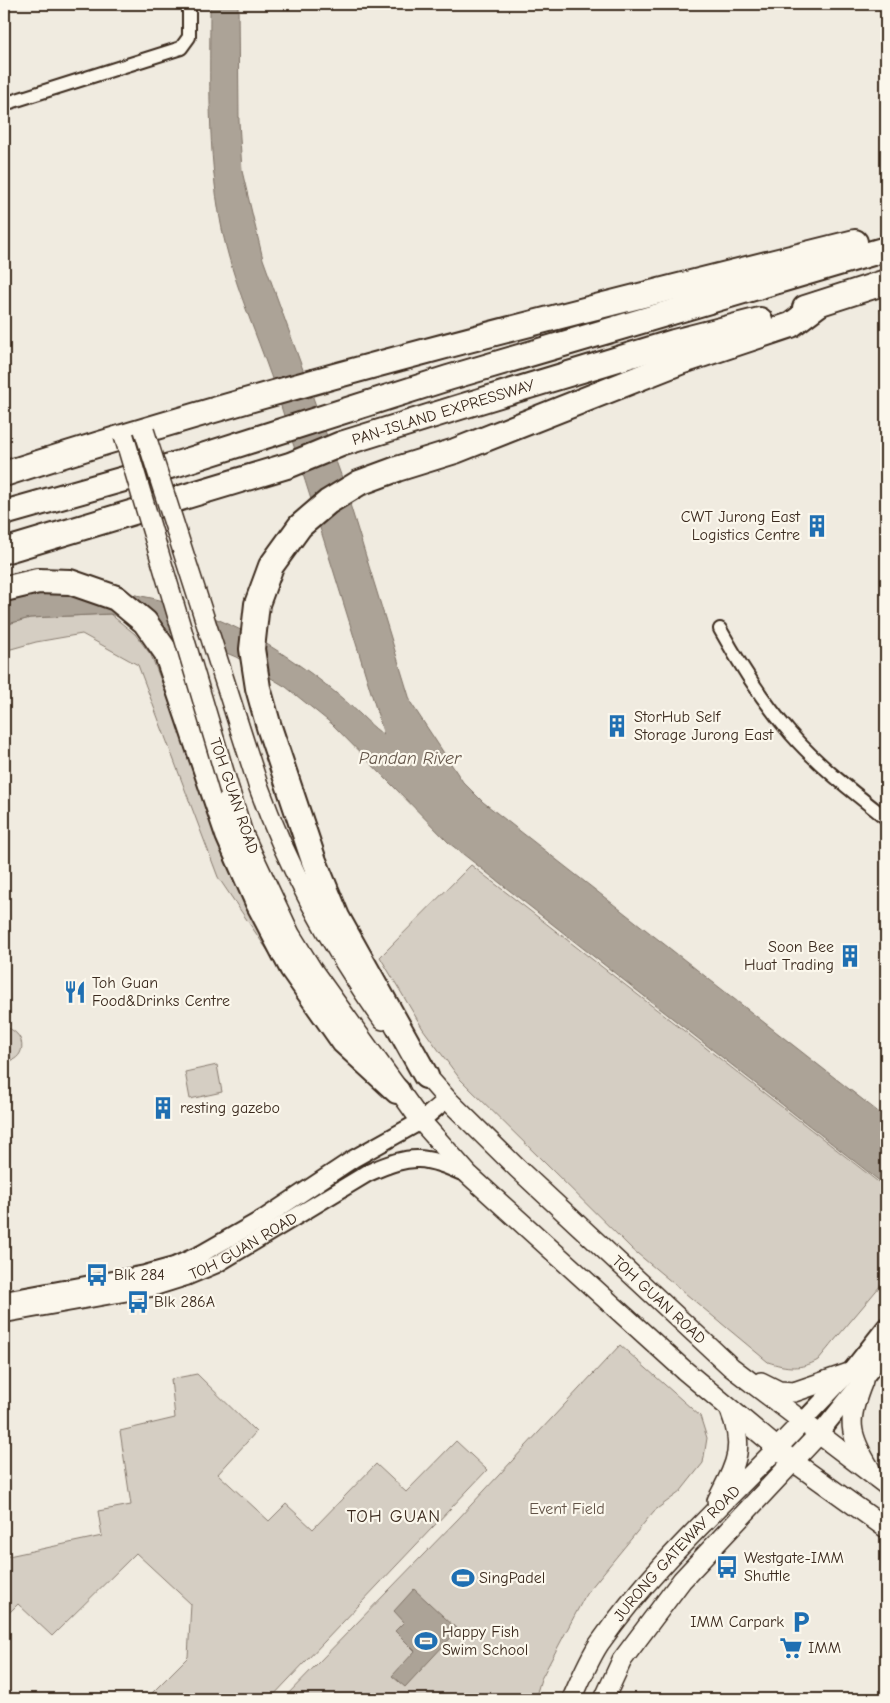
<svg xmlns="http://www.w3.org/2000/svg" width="890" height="1703" font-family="'Comic Neue',sans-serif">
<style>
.green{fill:#d5cec3;stroke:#887c70}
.water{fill:#aca397;stroke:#7f7367}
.pier{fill:#f0ebe0}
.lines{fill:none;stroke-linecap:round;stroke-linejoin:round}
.minor-casing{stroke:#3b2a1e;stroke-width:16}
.tertiary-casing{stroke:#3b2a1e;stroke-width:20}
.secondary-casing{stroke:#3b2a1e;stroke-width:22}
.motorway-casing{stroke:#3b2a1e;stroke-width:28}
.minor{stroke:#fbf7ec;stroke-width:12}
.tertiary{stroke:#fbf7ec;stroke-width:16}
.secondary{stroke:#fbf7ec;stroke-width:19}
.motorway{stroke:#fbf7ec;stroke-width:24}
.secondary-bridge-casing{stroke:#3b2a1e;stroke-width:22;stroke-linecap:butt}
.secondary-bridge{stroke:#fbf7ec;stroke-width:19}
.labels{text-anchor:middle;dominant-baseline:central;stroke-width:4.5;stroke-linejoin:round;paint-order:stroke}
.street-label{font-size:16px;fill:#3b2a1e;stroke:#fbf7ec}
.poi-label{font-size:16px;fill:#3b2a1e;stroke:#fbf7ec;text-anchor:start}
.park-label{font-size:16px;fill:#625347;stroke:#fbf7ec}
.water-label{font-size:18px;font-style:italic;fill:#635448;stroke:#fbf7ec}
.neighbourhood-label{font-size:18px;letter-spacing:1px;fill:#3b2a1e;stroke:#fbf7ec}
</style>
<rect width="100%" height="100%" fill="#f0ebe0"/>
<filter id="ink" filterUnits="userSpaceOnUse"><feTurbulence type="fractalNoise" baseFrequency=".02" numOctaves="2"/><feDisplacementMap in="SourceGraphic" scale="10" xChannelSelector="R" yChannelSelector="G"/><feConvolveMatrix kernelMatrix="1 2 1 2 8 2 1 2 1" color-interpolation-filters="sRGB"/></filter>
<g filter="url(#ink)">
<path class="green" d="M110 614 135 634 151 655 245 894 276 963 218 877 138 665 82 634 36 642 4 651V625L30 618Z
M471 865 886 1188V1279L818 1360C801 1370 786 1368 768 1362L632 1249 460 1079 423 1029 380 957Z
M8 1028C28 1036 26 1061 4 1062V1029Z
M217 1065 222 1092 190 1099 185 1072Z
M620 1345 700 1416 707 1438 703 1463 680 1492 654 1511 586 1594 541 1679 535 1699H283L458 1519Z
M197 1374 256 1432 218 1474 269 1521 286 1504 313 1529 376 1464 406 1492 456 1441 487 1470 270 1699H158L152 1693 188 1657 191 1604 136 1553 52 1636 18 1604 4 1618V1557L102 1536 98 1511 131 1505 120 1431 175 1418 171 1379Z"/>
<path class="water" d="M210 4H238L239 121 242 171 263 259 341 475 411 703 463 782 483 802 886 1118V1186L449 843 332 724 286 687 236 657 203 643 110 614 30 618 4 625V597C20 593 36 592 53 591 142 584 227 614 299 665 317 677 334 691 350 705 362 715 372 727 384 735 350 623 315 510 278 397 260 340 232 283 221 224 207 151 210 77 210 4Z
M414 1589 458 1630 405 1687 392 1676 415 1651 395 1631 404 1622 394 1611Z"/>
<path class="pier" d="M165 598 196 607 222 654 177 637Z"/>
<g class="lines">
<defs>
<path id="minor" d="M4 104 181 48 189 37V4
M720 629C740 665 764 703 791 734 819 766 853 792 886 818"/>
<g id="tertiary">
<path d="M4 1300 145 1274 174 1266 201 1254 264 1218 353 1159 421 1121 447 1099"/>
<path id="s1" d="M4 1314 151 1288 186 1277 217 1264 368 1173C413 1153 424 1155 469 1175"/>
<path d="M802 1422 849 1373 886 1326"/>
<path d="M819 1434 886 1351"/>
</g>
<g id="secondary">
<path d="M258 785C288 868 332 948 383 1020"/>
<path d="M230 792 243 834 290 934 313 971 421 1121 469 1175 684 1370 794 1462 886 1528"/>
<path id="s2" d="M418 1066 447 1099 517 1168 731 1367 886 1485"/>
<path d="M863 1381C847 1420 848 1433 870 1469"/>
<path d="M761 1382 779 1391 794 1392 849 1373"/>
<path d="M717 1501C735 1465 746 1450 730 1410"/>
<path id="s3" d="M572 1699C580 1681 588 1661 599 1644 656 1562 734 1495 802 1422"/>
<path d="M604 1699 622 1660 682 1580 819 1434"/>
</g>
<g id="motorway">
<path d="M805 308 886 282"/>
<path d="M4 474C284 384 569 313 855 242"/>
<path d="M4 513 177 464 448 378 886 249"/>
<path id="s4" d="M4 551 290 465 341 444 460 407 674 342 760 320"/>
<path d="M4 589 38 581 70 582 116 598 145 622 166 652 228 835 258 903 292 968 344 1042 397 1091"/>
<path d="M426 1076 337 917 314 861 269 727 258 688 252 649 257 604 271 566 300 526 328 502 359 483 397 469 455 451 680 362 791 325 819 304"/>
</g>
</defs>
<use href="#minor" class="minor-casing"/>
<use href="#tertiary" class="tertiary-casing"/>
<use href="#secondary" class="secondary-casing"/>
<use href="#motorway" class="motorway-casing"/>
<use href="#minor" class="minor"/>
<use href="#tertiary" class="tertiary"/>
<use href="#secondary" class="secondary"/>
<use href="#motorway" class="motorway"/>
<defs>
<path id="secondary-bridge" d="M144 430 258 785
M124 436 230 792"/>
</defs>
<use href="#secondary-bridge" class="secondary-bridge-casing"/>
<use href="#secondary-bridge" class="secondary-bridge"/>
</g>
</g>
<defs>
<symbol id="building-bare" viewBox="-9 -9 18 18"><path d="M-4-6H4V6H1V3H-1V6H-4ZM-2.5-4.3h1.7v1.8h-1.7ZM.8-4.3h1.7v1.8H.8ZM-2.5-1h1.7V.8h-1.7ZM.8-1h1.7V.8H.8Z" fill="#1f6fb2" stroke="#fbf7ec" stroke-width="2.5" paint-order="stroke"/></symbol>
<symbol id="restaurant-bare" viewBox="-9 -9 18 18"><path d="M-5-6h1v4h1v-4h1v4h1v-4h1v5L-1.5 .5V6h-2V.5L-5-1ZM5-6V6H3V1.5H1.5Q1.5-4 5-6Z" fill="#1f6fb2" stroke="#fbf7ec" stroke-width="2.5" paint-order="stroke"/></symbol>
<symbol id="bus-bare" viewBox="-9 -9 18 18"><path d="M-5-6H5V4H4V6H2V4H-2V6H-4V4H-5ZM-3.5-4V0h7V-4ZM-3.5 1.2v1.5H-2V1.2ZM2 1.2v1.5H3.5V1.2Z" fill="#1f6fb2" stroke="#fbf7ec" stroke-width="2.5" paint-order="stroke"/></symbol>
<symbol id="stadium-bare" viewBox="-9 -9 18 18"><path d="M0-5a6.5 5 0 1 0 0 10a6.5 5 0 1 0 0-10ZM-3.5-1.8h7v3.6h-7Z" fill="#1f6fb2" stroke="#fbf7ec" stroke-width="2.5" paint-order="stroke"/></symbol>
<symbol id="parking-bare" viewBox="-9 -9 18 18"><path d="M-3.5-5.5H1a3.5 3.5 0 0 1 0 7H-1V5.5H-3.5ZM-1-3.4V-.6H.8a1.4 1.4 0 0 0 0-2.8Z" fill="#1f6fb2" stroke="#fbf7ec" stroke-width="2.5" paint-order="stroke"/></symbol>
<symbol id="supermarket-bare" viewBox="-9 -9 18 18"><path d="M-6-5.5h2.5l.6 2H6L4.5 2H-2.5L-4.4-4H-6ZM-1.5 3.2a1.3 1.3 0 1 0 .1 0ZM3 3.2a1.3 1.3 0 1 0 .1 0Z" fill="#1f6fb2" stroke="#fbf7ec" stroke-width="2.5" paint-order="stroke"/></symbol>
</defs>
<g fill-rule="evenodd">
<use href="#building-bare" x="801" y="510" width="32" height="32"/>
<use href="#building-bare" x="601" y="710" width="32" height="32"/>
<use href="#building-bare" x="834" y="940" width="32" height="32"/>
<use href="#restaurant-bare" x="59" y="976" width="32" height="32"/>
<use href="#building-bare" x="147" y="1092" width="32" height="32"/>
<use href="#bus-bare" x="81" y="1259" width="32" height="32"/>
<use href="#bus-bare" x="122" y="1286" width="32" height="32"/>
<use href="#bus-bare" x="711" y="1551" width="32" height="32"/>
<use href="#stadium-bare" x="447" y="1562" width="32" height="32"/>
<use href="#parking-bare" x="785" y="1606" width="32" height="32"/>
<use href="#stadium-bare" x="410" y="1625" width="32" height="32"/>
<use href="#supermarket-bare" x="775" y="1632" width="32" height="32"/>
</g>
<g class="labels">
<g class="street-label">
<text stroke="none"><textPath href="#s4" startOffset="461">PAN-ISLAND EXPRESSWAY</textPath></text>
<text transform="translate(234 796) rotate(71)">TOH GUAN ROAD</text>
<text stroke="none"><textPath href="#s1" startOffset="251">TOH GUAN ROAD</textPath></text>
<text stroke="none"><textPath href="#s2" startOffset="336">TOH GUAN ROAD</textPath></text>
<text stroke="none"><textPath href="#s3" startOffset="181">JURONG GATEWAY ROAD</textPath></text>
</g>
<g class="poi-label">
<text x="800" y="517" text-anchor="end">CWT Jurong East<tspan x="800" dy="18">Logistics Centre</tspan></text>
<text x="634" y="717">StorHub Self<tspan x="634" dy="18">Storage Jurong East</tspan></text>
<text x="834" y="947" text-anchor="end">Soon Bee<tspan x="834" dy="18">Huat Trading</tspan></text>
<text x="92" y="983">Toh Guan<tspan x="92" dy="18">Food&amp;Drinks Centre</tspan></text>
<text x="180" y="1108">resting gazebo</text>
<text x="114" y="1275">Blk 284</text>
<text x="154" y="1302">Blk 286A</text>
<text x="744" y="1558">Westgate-IMM<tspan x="744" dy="18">Shuttle</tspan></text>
<text x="479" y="1578">SingPadel</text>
<text x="784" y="1622" text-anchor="end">IMM Carpark</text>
<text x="442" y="1632">Happy Fish<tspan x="442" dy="18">Swim School</tspan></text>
<text x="808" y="1648">IMM</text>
</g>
<g class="park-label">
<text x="567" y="1509">Event Field</text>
</g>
<g class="water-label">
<text x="410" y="758">Pandan River</text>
</g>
<g class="neighbourhood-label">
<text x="394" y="1516">TOH GUAN</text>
</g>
</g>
<rect width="890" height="1703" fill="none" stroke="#fbf7ec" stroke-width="20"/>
<rect x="10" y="10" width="870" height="1683" fill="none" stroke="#3b2a1e" stroke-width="2" filter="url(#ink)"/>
</svg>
